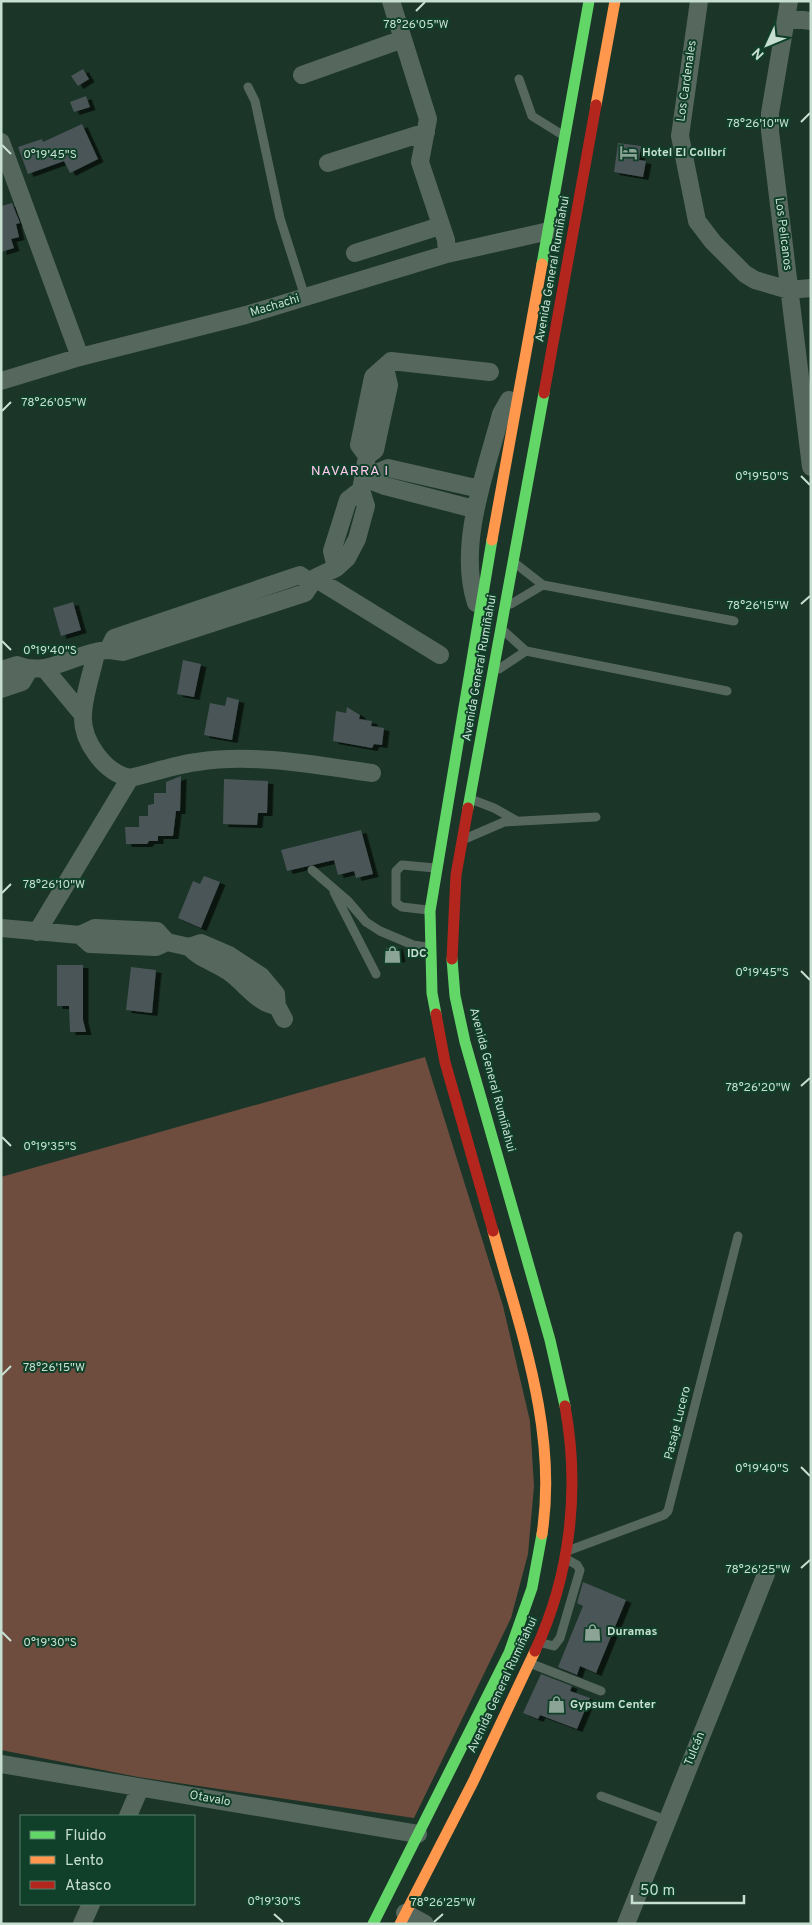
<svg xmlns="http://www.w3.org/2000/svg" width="812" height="1925" font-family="Overpass,sans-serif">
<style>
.green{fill:#6e4d3f}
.building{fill:#495557;filter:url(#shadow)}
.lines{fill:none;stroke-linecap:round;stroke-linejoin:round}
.lane{stroke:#56675e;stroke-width:9}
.street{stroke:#56675e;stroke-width:18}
.fast{stroke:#63d668;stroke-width:11}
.slow{stroke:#ff974d;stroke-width:11}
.jam{stroke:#b3261e;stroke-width:11}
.ticks{fill:none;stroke:#c7dfd0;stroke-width:2}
.labels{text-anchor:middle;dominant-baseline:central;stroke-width:4;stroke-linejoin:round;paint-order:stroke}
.street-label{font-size:12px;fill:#c7dfd0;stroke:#104029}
.poi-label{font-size:12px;font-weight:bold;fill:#c7dfd0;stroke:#104029;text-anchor:start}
.neighbourhood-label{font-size:14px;letter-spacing:1px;fill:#ffc7ed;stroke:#104029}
.ticks-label{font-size:12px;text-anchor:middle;fill:#c7dfd0;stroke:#104029;stroke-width:4;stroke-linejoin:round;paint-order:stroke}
</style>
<defs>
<filter id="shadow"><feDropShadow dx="5.5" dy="3" stdDeviation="0" flood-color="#0009"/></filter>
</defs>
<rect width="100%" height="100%" fill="#1b3528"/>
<path class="green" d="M425 1057 503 1306 530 1421 534 1486 528 1554 511 1618 414 1818 138 1777 1 1750V1177Z"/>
<path class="building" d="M83 69 89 79 78 86 71 76Z
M86 96 90 107 74 112 70 102Z
M82 124 98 159 70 173 64 161 28 174 18 147 42 139 43 142Z
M618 143 641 146 639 160 646 161 643 177 614 172Z
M12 203 20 223 16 224 19 237 11 239 14 248 1 252V206Z
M73 602 81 630 61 636 53 608Z
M183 660 201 664 194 697 177 694Z
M227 697 239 700 232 740 204 735 210 703 225 706Z
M347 707 360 715 359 719 372 721 371 726 384 728 382 745 374 744 372 748 333 741 336 711 346 713Z
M181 776 180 811H176L173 836H158V841H149L147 844H126L125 827H139V816H148V805L154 804V793H166V782Z
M224 779 268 781 267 813H258L257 825 223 824Z
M361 830 373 874 356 878 354 871 338 875 334 860 287 871 281 850Z
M204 876 220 882 201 928 178 918 193 881 200 884Z
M397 946 400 959 389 961 386 948Z
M57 965H83V1020L86 1032H70L69 1006H57Z
M131 967 156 970 152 1013 126 1010Z
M583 1582 626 1600 596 1673 580 1666 577 1675 558 1667 583 1606 577 1603Z
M541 1674 572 1686 570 1691 590 1698 577 1729 540 1715 538 1719 523 1713Z"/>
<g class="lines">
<path class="lane" d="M519 79 532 116 561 134
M248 87 255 101 280 218 305 297
M516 564 543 585 734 621
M511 604 543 585
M505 632 526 651 727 691
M499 669 526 651
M473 800 494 808 517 821
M467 838 504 822 596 817
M312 870 348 901 366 922 380 931 413 945 427 947
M334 892 376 974
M428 910 402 907 396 903V871L402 865 435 868
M570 1550 664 1515 668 1511 738 1236
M542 1643 554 1646 560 1638 580 1570 577 1565 568 1560
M532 1664 601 1691
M601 1796 666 1820"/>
<path class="street" d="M391 1 428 119 420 162 446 240 447 254
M699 1 680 136 697 221 713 242 745 274 755 280 789 290 811 288
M789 1 770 113V131L811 467
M786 18 811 21
M302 75 403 39
M1 142 80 357
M328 163 426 132
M355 253 440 226
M1 381 80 357 246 315 447 254 549 231
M367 456 359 445 373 377 391 361 490 372
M364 478 388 468 480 489
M364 478 385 486 474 509
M336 568 332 551 348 500 361 490
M315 578 440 655
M476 603C457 545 486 471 501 414L509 400
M108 650 114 638 300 575 310 582
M96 653C92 673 84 694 83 714 81 741 105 773 130 778
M44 668 83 715
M1 670 17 665C48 678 76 652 107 650 112 650 118 652 123 652L305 593 315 578 336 568 347 558 357 539 366 506 361 490 367 456 375 450 389 385 385 368
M1 689 22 682 29 670
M1 928 80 935 95 928 157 931 167 942 189 947 201 943 229 955 261 976 276 994 277 1006 284 1019
M37 932 130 778C152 773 174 765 197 762 254 753 315 765 372 773
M80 935 90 944 156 947 167 942
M189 947C201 960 215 962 229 972 245 983 258 1004 277 1006
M1 1764 418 1834
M128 1816 140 1788
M405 1913 425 1924
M82 1924 91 1904
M626 1924 766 1574"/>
<path class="fast" d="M542 264 589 1
M468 808 544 393
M452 959 455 996 465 1042 550 1340 565 1406
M436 1014 432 993 430 911 492 540
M373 1924 509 1653 532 1588 542 1534"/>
<path class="slow" d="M596 105 615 1
M492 540 542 264
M493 1231C520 1330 558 1430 542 1534
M400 1924 473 1782 535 1651"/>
<path class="jam" d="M544 393 596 105
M452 959 456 875 468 808
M436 1014 445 1062 493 1231
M535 1651C571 1574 580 1488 565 1406"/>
</g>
<path class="ticks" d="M416 11 425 2M801 122 810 113M2 145 11 154M2 411 11 402M801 476 810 485M801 604 810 596M2 641 11 650M2 893 11 884M801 971 810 980M801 1086 810 1078M2 1137 11 1146M2 1375 11 1366M801 1467 810 1476M801 1568 810 1560M2 1632 11 1641M274 1914 283 1922M434 1922 443 1914"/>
<defs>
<symbol id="hotel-bare" viewBox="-9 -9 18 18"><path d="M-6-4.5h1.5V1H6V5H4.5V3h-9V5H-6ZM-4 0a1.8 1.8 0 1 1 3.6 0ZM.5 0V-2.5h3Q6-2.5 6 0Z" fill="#8ba495" stroke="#104029" stroke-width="2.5" paint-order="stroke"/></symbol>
<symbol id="shop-bare" viewBox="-9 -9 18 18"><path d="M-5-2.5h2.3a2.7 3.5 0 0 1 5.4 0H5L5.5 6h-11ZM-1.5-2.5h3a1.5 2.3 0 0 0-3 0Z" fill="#8ba495" stroke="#104029" stroke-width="2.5" paint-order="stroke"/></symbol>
</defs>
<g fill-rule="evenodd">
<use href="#hotel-bare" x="616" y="140" width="25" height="25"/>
<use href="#shop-bare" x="380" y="942" width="25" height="25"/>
<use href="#shop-bare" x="580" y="1620" width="25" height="25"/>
<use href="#shop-bare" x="544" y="1692" width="25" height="25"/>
</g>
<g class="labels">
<g class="street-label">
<text transform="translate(687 81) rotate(-82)">Los Cardenales</text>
<text transform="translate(783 234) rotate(83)">Los Pelicanos</text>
<text transform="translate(553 269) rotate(-80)">Avenida General Rumiñahui</text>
<text transform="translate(275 306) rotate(-17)">Machachi</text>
<text transform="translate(480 668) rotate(-80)">Avenida General Rumiñahui</text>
<text transform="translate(492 1080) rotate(75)">Avenida General Rumiñahui</text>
<text transform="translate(678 1423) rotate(-76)">Pasaje Lucero</text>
<text transform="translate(503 1685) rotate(-65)">Avenida General Rumiñahui</text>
<text transform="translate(695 1749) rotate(-68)">Tulcán</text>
<text transform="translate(210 1799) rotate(10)">Otavalo</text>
</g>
<g class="poi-label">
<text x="642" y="153">Hotel El Colibrí</text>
<text x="407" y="954">IDC</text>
<text x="607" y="1632">Duramas</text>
<text x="570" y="1705">Gypsum Center</text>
</g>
<g class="neighbourhood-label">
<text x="350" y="471">NAVARRA I</text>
</g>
</g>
<g class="ticks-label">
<text x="416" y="28">78°26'05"W</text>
<text x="758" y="127">78°26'10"W</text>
<text x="50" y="158">0°19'45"S</text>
<text x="54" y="406">78°26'05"W</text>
<text x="762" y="480">0°19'50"S</text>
<text x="758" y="609">78°26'15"W</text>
<text x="50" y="654">0°19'40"S</text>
<text x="54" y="888">78°26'10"W</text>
<text x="762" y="976">0°19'45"S</text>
<text x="758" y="1091">78°26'20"W</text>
<text x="50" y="1150">0°19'35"S</text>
<text x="54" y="1371">78°26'15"W</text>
<text x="762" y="1472">0°19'40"S</text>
<text x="758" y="1573">78°26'25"W</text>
<text x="50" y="1646">0°19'30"S</text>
<text x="274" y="1905">0°19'30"S</text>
<text x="443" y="1906">78°26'25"W</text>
</g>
<rect width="812" height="1925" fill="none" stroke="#c7dfd0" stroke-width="5"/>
<rect x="20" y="1815" width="175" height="90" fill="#104029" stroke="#59806c"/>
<rect x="30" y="1831" width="25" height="8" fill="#63d668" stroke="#59806c"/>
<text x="65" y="1840" font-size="15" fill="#c7dfd0">Fluido</text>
<rect x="30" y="1856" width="25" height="8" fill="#ff974d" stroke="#59806c"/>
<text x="65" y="1865" font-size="15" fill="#c7dfd0">Lento</text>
<rect x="30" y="1881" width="25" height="8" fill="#b3261e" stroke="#59806c"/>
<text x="65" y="1890" font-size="15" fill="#c7dfd0">Atasco</text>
<g transform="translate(767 45) rotate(226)" stroke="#104029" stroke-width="4" paint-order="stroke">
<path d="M0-4L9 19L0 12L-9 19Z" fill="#c7dfd0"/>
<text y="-8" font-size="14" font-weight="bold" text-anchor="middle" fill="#c7dfd0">N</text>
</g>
<path d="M632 1895v8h112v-8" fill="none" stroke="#c7dfd0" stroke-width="2.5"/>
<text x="640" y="1895" font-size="15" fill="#c7dfd0" stroke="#104029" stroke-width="4" paint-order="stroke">50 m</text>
</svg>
